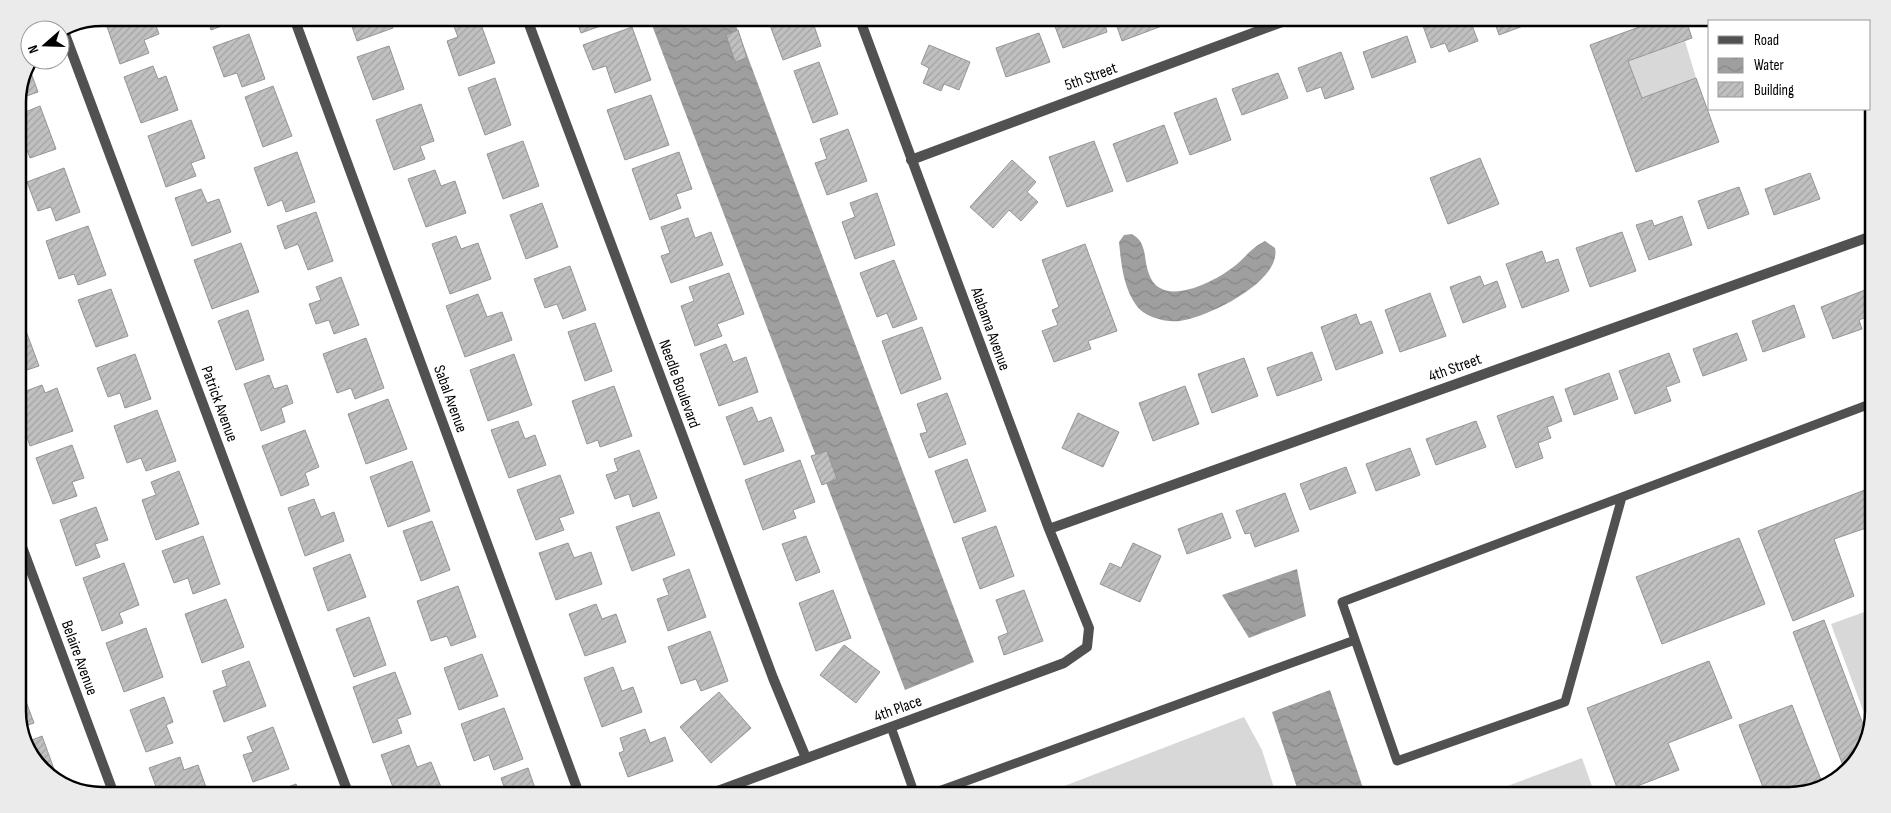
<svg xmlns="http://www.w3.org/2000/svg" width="1891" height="813" font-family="'Sofia Sans Condensed',sans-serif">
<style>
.grass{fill:#d8d8d8}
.water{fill:url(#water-waves)}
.building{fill:url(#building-hatch);stroke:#959595}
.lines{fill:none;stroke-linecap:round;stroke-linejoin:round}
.service{stroke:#515151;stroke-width:9}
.minor{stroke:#515151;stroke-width:10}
.labels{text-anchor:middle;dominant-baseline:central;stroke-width:4;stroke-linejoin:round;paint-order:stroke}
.street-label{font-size:16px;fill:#000;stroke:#fff}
.rim{fill:none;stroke:#000;stroke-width:2.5}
</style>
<defs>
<pattern id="water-waves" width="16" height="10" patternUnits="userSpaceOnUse" patternTransform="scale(1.25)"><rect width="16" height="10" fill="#9f9f9f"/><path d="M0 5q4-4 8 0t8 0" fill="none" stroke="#878787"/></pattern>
<pattern id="building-hatch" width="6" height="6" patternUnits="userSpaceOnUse" patternTransform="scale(1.25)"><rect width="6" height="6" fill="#c0c0c0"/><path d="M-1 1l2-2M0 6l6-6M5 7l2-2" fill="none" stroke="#a3a3a3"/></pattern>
</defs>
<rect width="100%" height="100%" fill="#fff"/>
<path class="grass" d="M1685 41 1696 78 1642 98 1628 61Z
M1867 611 1868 615 1867 721 1831 624Z
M1244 717 1262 750 1276 794 1046 793Z
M1582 758 1595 795 1486 794Z"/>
<path class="water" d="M650 20H734L974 662 905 690Z
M1132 234C1148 243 1143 259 1149 274 1161 309 1212 283 1232 268 1245 259 1249 249 1265 241L1275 248C1282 281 1211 315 1185 320 1169 324 1145 318 1136 305 1123 287 1121 262 1119 242L1124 235Z
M1297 569 1306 616 1249 638 1222 595Z
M1330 690 1365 794H1299L1272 712Z"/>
<path class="building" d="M104 18H153L159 34 144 40 149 53 120 64Z
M207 18H243L211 30Z
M349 18 389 19 393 28 357 41Z
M468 19H479L495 63 459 76 447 41 458 37 453 24Z
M576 19H620L581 33Z
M768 20H812L821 46 783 60Z
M1053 21H1104L1107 32 1063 48Z
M1115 21H1175L1122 41Z
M1422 23H1471L1478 41 1449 52 1445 43 1431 48Z
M1495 23H1531L1499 35Z
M1650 23H1687L1692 38 1628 61 1642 98 1696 78 1719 142 1636 172 1590 45Z
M632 27 651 80 615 93 606 66 593 70 583 45Z
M738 30 747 58 735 62 726 35Z
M1039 33 1050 62 1006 77 996 48Z
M249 34 265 79 242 87 237 73 224 77 213 47Z
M1407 36 1416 62 1372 78 1363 52Z
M929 45 970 62 959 90 944 84 941 91 923 83 929 68 921 64Z
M389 46 404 89 373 100 357 57Z
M1341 52 1354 89 1325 99 1321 87 1307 92 1298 68Z
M819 62 838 114 813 123 794 71Z
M153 66 158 79 166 76 178 110 141 123 124 77Z
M30 70 38 92 18 99V97Z
M1278 73 1288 98 1242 115 1232 89Z
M495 78 511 125 485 135 468 88Z
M273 86 292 136 263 147 245 97Z
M651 95 669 145 625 160 607 110Z
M1216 98 1231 140 1190 155 1174 113Z
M421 104 434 141 420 146 425 159 394 170 376 120Z
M40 106 56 149 30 158 24 142 18 145V115Z
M191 120 205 158 191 163 196 176 166 187 148 136Z
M1164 125 1178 163 1127 182 1113 144Z
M848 129 867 181 827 195 815 163 827 159 820 139Z
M523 141 539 186 503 199 487 154Z
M1094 141 1113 191 1067 207 1049 157Z
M297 152 315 202 286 212 282 200 268 206 254 168Z
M679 152 692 189 676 194 681 208 650 220 632 169Z
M1480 158 1499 204 1448 224 1430 178Z
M1012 160 1036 182 1027 192 1038 202 1021 221 1009 210 993 228 970 207Z
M64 168 80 212 56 221 51 207 38 211 27 182Z
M435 170 441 186 455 181 466 213 426 227 408 179Z
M1810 173 1820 199 1774 215 1765 189Z
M1739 187 1749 214 1708 229 1698 201Z
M201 189 207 203 219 199 231 232 192 246 175 198Z
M877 193 895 245 855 259 842 222 855 217 850 203Z
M542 203 558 247 526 259 510 215Z
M316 212 333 261 308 270 298 244 285 249 277 226Z
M1682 216 1692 245 1649 260 1636 225 1652 220 1654 226Z
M688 218 695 238 711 232 723 265 671 283 661 256 670 253 661 227Z
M88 226 106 275 78 285 74 274 59 279 46 241Z
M1622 232 1636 271 1590 287 1576 248Z
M456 236 461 249 478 243 491 279 450 294 432 244Z
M241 243 259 292 212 309 194 260Z
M1085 244 1117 331 1088 341 1091 349 1054 362 1042 331 1058 325 1052 310 1059 307 1042 260Z
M1542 251 1546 263 1558 259 1569 291 1522 308 1506 264Z
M894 260 917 319 893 328 887 313 877 317 860 273Z
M570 266 586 310 563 319 557 304 545 308 534 279Z
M729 273 744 314 717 324 722 336 695 346 681 306 694 301 689 287Z
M1480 276 1484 286 1497 281 1506 307 1463 323 1450 287Z
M341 277 359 325 334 334 329 320 316 324 309 304 321 300 316 287Z
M111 289 128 336 96 347 78 300Z
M1865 290 1871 304V315L1859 320 1862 329 1833 339 1821 307Z
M1430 293 1446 336 1400 352 1385 310Z
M478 294 487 317 502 312 512 340 465 357 446 306Z
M1794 305 1805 337 1763 352 1752 321Z
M248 310 264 360 236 370 218 321Z
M1356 314 1360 325 1371 321 1383 353 1336 370 1321 327Z
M23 323 39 366 18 373V325Z
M595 323 612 371 585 381 568 332Z
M922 327 941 379 901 394 882 341Z
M1737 333 1747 360 1703 376 1693 349Z
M366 338 384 388 355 399 351 388 337 393 323 354Z
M726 344 733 362 746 357 758 392 719 406 700 354Z
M1312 352 1322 380 1277 396 1267 368Z
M1669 353 1680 382 1666 387 1671 401 1635 414 1619 371Z
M135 354 151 399 125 408 120 393 108 397 97 368Z
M514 354 532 405 488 421 470 370Z
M1244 358 1258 396 1212 413 1198 374Z
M1609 373 1618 399 1574 415 1565 389Z
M269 375 274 389 287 385 293 403 281 408 285 422 261 431 244 384Z
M42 385 45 393 57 388 73 431 30 446 18 411V394Z
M614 386 632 436 600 447 598 440 587 444 572 401Z
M1185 386 1199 424 1153 441 1139 403Z
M947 393 966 444 929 458 920 434 927 432 917 404Z
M1553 396 1562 421 1547 427 1551 438 1538 443 1543 458 1516 468 1497 416Z
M388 399 407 449 366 464 348 414Z
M752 407 758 422 771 417 784 451 744 465 726 417Z
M157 410 176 461 146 471 141 458 127 463 114 426Z
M1078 413 1119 432 1103 467 1062 448Z
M518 421 525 439 535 435 546 465 509 478 491 430Z
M1476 421 1486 447 1436 465 1426 439Z
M305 430 319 467 305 473 309 485 281 496 262 446Z
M72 445 84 478 72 482 77 496 53 504 36 458Z
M1410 448 1420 475 1376 491 1366 464Z
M639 450 657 498 633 507 629 494 615 499 606 475 618 471 614 459Z
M827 451 837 479 822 485 811 456Z
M967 459 986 511 954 523 935 471Z
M800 460 815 502 793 510 796 518 763 530 745 480Z
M412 461 430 511 388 527 370 477Z
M1346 467 1356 493 1310 510 1300 484Z
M179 471 199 524 156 540 142 500 156 495 151 482Z
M560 475 574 513 559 518 564 530 536 540 517 490Z
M1870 488 1869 527 1834 539 1854 596 1793 621 1758 531Z
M1285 493 1299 531 1255 547 1250 533 1245 534 1236 511Z
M314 499 321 517 334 512 344 541 305 556 288 508Z
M96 507 108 540 95 544 100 557 76 566 60 520Z
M659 512 675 555 632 571 616 527Z
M1222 513 1231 538 1187 554 1178 529Z
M432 521 450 570 421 581 403 531Z
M996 526 1014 576 980 589 962 538Z
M203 536 220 584 193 594 188 578 174 583 162 551Z
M806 536 820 572 796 581 782 544Z
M1739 538 1765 604 1662 644 1636 577Z
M568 543 574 558 591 552 602 584 556 600 539 553Z
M1133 543 1161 556 1140 602 1100 584 1110 563 1121 568Z
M350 554 366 597 328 611 313 568Z
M124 563 139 605 119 613 123 623 102 631 83 578Z
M689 569 706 617 668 631 657 599 669 595 663 579Z
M458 586 476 637 451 646 447 636 431 641 417 601Z
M833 590 851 638 816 651 799 603Z
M1024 590 1043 641 1004 655 998 637 1008 633 996 600Z
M226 599 244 647 202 663 185 614Z
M596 604 602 619 616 614 626 642 585 656 569 614Z
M369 617 386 665 354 677 336 629Z
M1824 620 1867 735V743L1845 771 1793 632Z
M146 628 163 677 124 692 106 643Z
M710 631 728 681 701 691 696 679 681 684 668 647Z
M844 645 880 672 856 703 820 675Z
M482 654 498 696 459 710 444 668Z
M249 661 266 706 224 722 213 691 227 686 222 671Z
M1709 661 1732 718 1668 743 1679 770 1619 793 1587 708Z
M613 667 622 691 633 687 642 712 602 727 584 678Z
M395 672 411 714 397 719 402 733 373 743 353 687Z
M18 680 34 723 22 727 18 717Z
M719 692 751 728 711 763 680 727Z
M164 697 173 722 166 725 173 743 146 752 130 710Z
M1792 705 1823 785 1789 795H1766L1739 725Z
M504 708 523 759 494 770 489 755 474 761 461 724Z
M273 727 289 769 253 782 243 755 253 752 247 737Z
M645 729 650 743 665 737 673 761 628 777 619 753 624 751 620 738Z
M42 736 58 780 35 762 27 742Z
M409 745 417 767 431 762 441 787 432 790H394L381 755Z
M180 757 184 770 198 765 207 790 157 789 149 768Z
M528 768 536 791H500L505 789 501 778Z
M296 784 298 790H280Z"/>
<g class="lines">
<path class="service" d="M1622 497 1565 702 1397 761 1342 602 1870 404
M891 727 914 792
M936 792 1355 640"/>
<path class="minor" d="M294 18 578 791
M527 19 773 678 806 758
M63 29 347 790
M911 160 1282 22
M1049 529 1872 236
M18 536 112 789
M715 792 1064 663 1087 647 1089 628 1049 529 860 20"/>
</g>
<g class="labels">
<g class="street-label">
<text transform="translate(1091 77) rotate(-20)">5th Street</text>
<text transform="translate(990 329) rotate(70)">Alabama Avenue</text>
<text transform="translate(1455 368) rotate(-20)">4th Street</text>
<text transform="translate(679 384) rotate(70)">Needle Boulevard</text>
<text transform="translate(450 399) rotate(70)">Sabal Avenue</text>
<text transform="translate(219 404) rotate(70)">Patrick Avenue</text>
<text transform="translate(79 658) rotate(70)">Belaire Avenue</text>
<text transform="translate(898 709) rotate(-20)">4th Place</text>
</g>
</g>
<path d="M0 0H1891V813H0ZM102 26H1789A76 76 0 0 1 1865 102V711A76 76 0 0 1 1789 787H102A76 76 0 0 1 26 711V102A76 76 0 0 1 102 26Z" fill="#ebebeb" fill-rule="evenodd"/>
<path class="rim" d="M102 26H1789A76 76 0 0 1 1865 102V711A76 76 0 0 1 1789 787H102A76 76 0 0 1 26 711V102A76 76 0 0 1 102 26Z"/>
<rect x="1708" y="20" width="162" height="90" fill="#ffffff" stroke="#999999"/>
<rect x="1718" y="36" width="25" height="8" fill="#515151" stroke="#999999"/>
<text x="1754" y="45" font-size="15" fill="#000000">Road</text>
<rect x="1718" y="58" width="25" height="15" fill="url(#water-waves)" stroke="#999999"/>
<text x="1754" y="70" font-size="15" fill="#000000">Water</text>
<rect x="1718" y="82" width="25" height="15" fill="url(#building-hatch)" stroke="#999999"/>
<text x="1754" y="95" font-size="15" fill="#000000">Building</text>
<g transform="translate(45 45) rotate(250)"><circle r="24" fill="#ffffff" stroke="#999999"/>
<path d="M0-4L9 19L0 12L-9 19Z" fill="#000000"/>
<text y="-8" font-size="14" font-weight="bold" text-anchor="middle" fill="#000000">N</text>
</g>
</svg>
